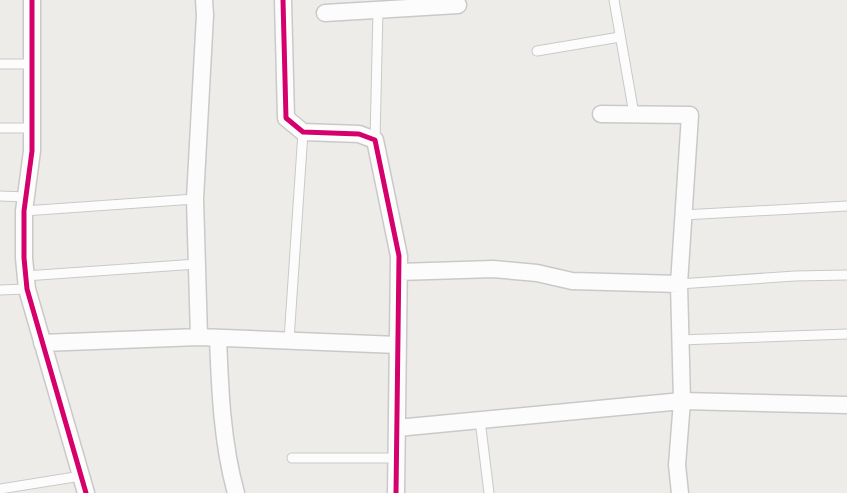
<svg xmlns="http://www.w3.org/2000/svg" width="847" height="493" font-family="Quicksand,sans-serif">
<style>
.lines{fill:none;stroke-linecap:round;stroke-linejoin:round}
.service-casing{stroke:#cac9ca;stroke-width:11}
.minor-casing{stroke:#cac9ca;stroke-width:19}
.service{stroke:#fcfcfc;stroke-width:9}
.minor{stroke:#fcfcfc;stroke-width:16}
.cycleway-casing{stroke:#fff;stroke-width:8}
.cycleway{stroke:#d6006c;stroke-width:5}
</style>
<rect width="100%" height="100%" fill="#eeece9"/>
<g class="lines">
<defs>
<path id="service" d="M614 0 634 114
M537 51 620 37
M0 64H32
M0 128H32
M375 140 378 10
M0 196 26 197
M24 211 195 199
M683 215 847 206
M25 276 197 264
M679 284 795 276 847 275
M0 290 27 289
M289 340 303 132
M680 340 847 334
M480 420 489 493
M292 458H396
M0 489 81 476"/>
<path id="minor" d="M32 0V151L24 211V258L27 289 86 493
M283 0 286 118 303 132 359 134 375 140 399 256 396 493
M325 13 458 5
M601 114 690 115 679 284 682 401 677 465 680 493
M399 272 493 269 537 273 572 281 679 284
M199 337 195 199 205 15 204 0
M218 338C220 390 222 443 236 493
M42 343 199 337 398 345
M397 428 682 401 847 405"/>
</defs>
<use href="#service" class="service-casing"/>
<use href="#minor" class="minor-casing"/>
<use href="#service" class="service"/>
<use href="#minor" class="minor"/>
<defs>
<path id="cycleway" d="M32 0V151L24 211V258L27 289 86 493
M283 0 286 118 303 132 359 134 375 140 399 256 396 493"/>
</defs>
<use href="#cycleway" class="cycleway-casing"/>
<use href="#cycleway" class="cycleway"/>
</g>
</svg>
